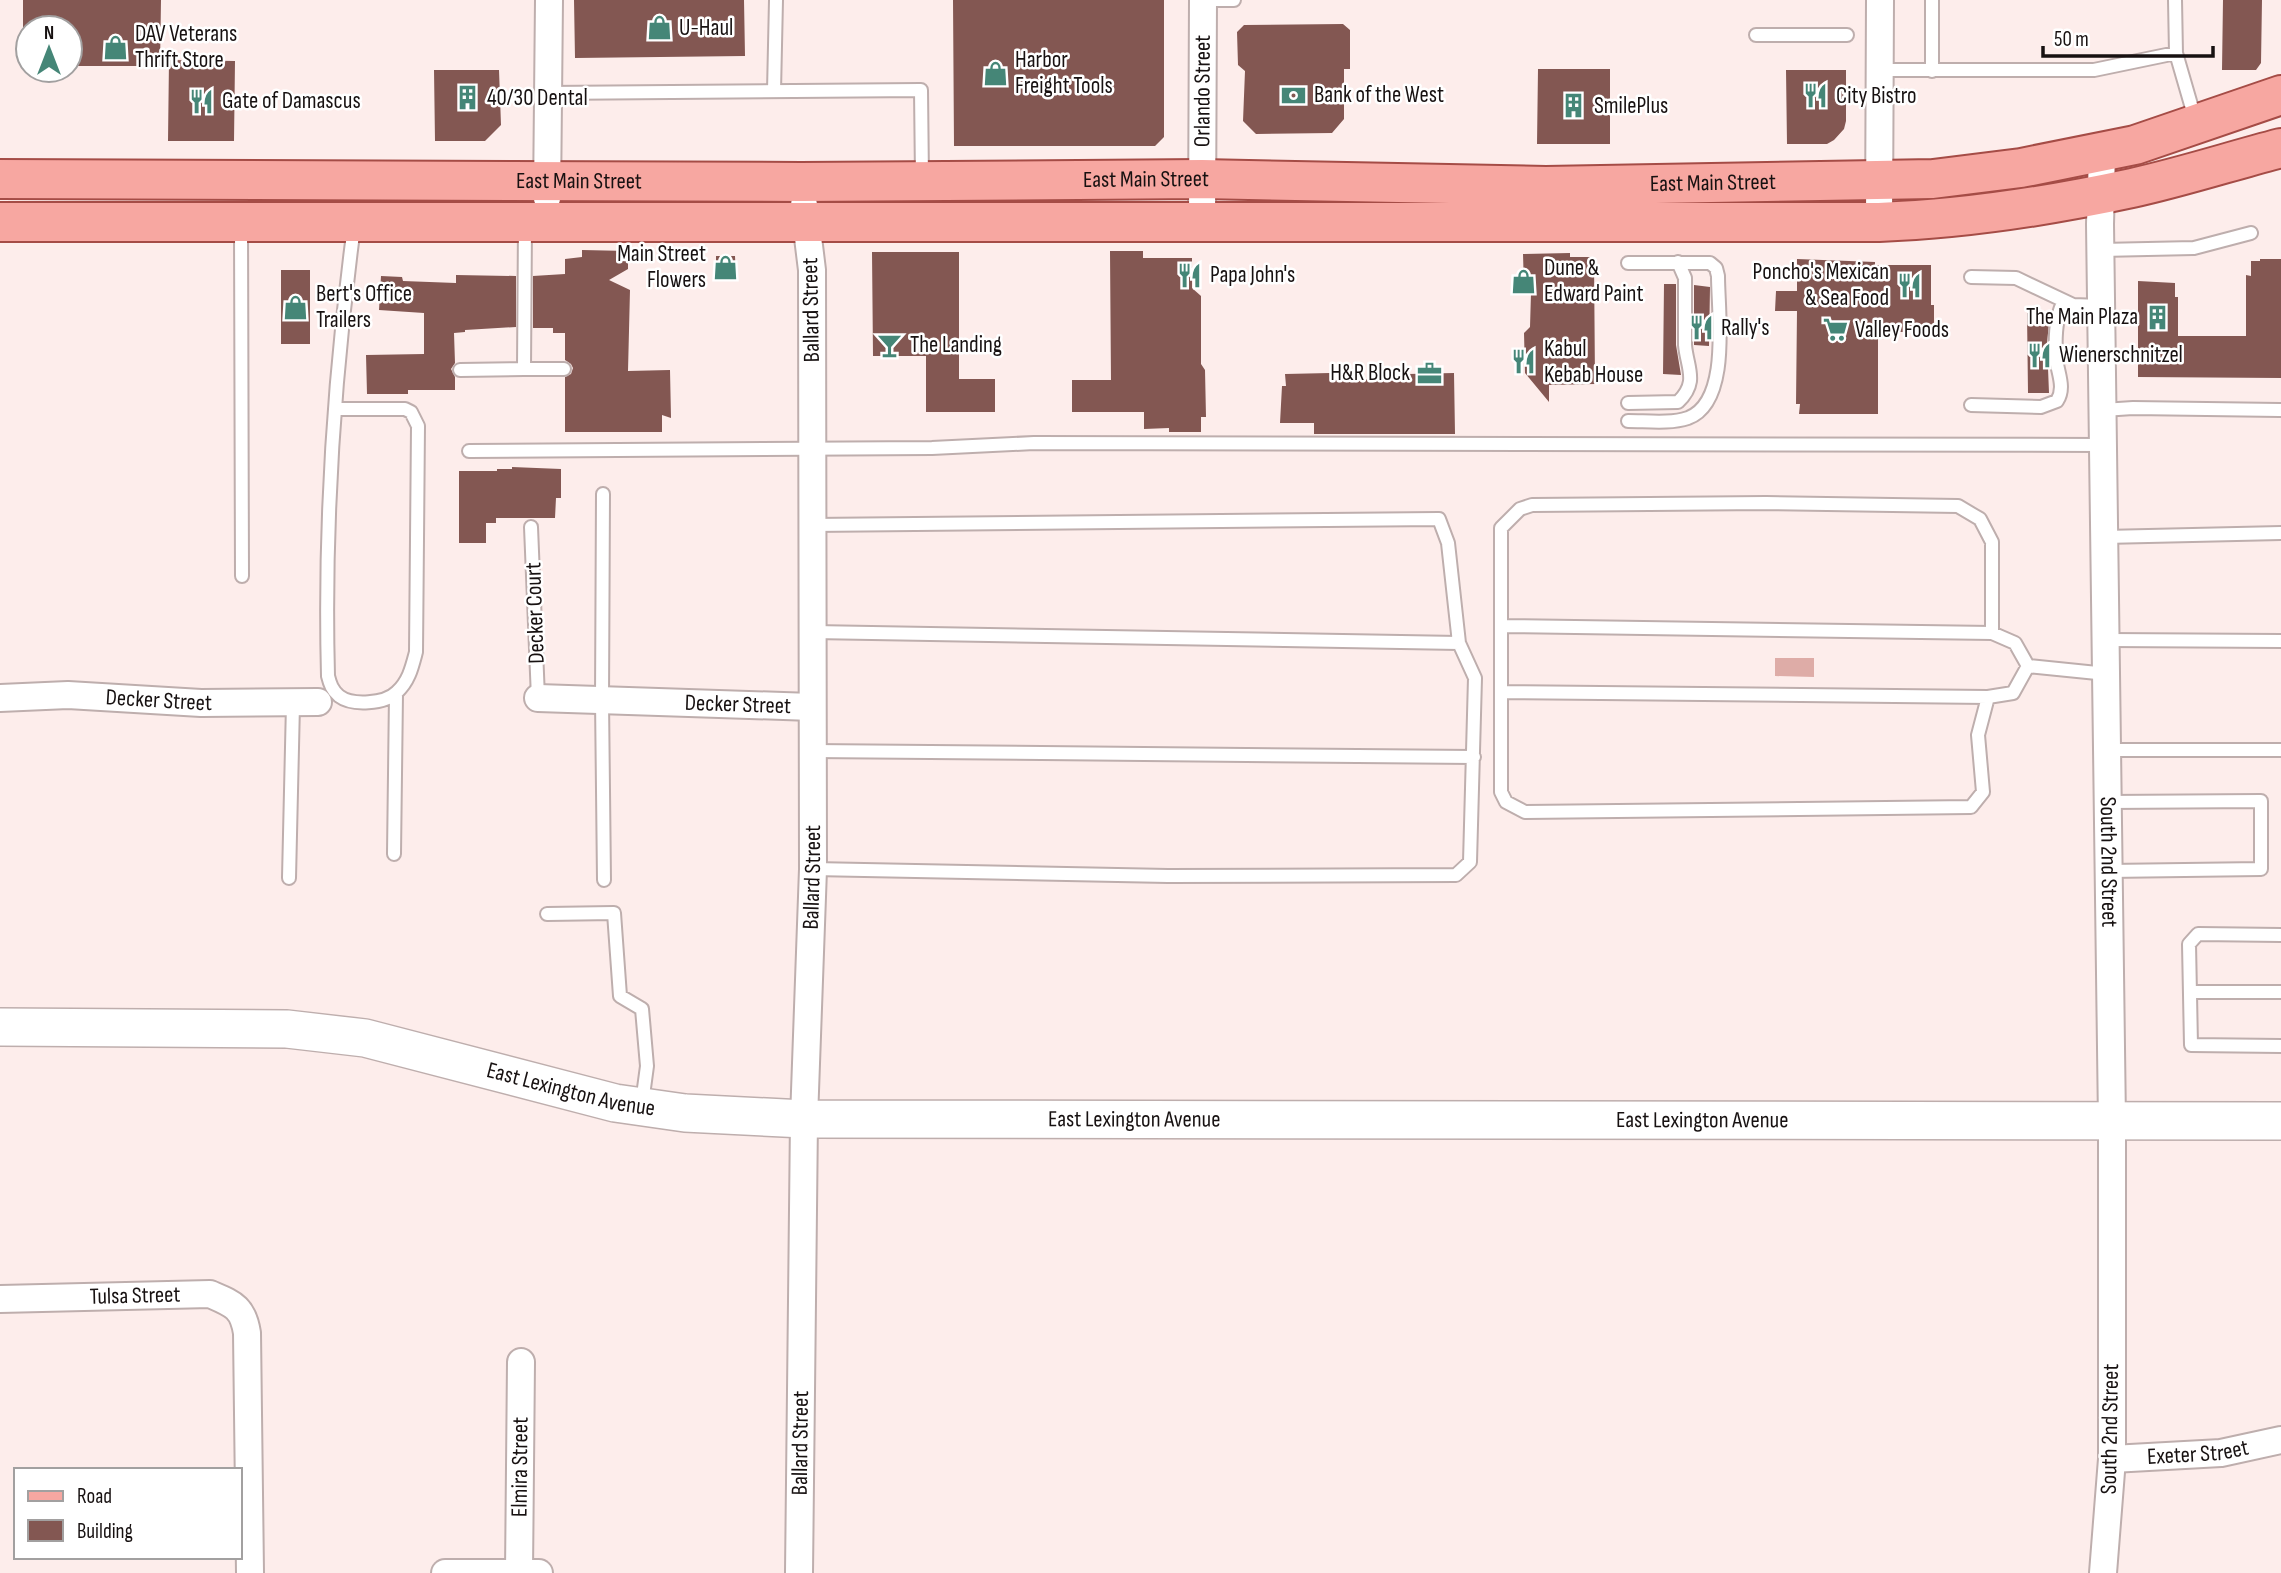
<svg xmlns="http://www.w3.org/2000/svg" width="2281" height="1573" font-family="'Sofia Sans Condensed',sans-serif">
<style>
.water{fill:#deaca7}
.building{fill:#835752}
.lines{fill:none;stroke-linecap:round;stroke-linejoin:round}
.lane-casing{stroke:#beaead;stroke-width:16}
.street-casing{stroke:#beaead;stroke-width:30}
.secondary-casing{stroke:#beaead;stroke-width:40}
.primary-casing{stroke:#a54c46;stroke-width:42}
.lane{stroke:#fff;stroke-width:12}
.street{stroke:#fff;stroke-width:26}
.secondary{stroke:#fff;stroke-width:37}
.primary{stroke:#f7a7a1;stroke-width:38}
.labels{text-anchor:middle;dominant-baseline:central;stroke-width:5;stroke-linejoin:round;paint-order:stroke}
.poi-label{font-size:23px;fill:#171111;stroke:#fff;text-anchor:start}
.street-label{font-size:23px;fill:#171111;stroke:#fff}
</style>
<rect width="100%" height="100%" fill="#fdedeb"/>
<path class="water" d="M1775 658H1814V677L1775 676Z"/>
<path class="building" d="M23 0H161L160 66H70V28H23Z
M574 0H744L745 56 575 58Z
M953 0H1164V137L1155 146H954Z
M2223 0H2262L2261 63 2256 70H2222Z
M1343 24 1350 30V69H1344V119L1332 133 1256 134 1243 121 1245 71 1238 65 1237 32 1244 25Z
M169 60 235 61 234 141H168Z
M1538 69H1610V144H1537Z
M434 70H499L501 125 485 141H435Z
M1786 70H1846V121L1844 129 1834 140 1827 144H1787Z
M582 250 628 251V269L609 280 630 290 628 371 670 370 671 418 662 415V432H565V377L571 374 573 368 571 364 565 360V333H553V328H533V276L565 274V259L582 257Z
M1110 251H1143V258H1192V288L1201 296V364L1205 370 1206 417H1201V432H1169V428L1144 429V412H1072V380H1111Z
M872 252H959V379H995V412H926V356H873Z
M1570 253V257H1594L1595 384 1549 385V402L1525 373 1524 333 1530 327 1531 293 1524 288 1523 254Z
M716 256H735L736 278H716Z
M1797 259 1875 262V265H1931V305H1934V332H1878V414H1799L1800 404H1796L1797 311H1775L1776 291H1797Z
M2260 259H2281V378L2138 377V281L2175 283V297H2178V336H2246V275L2251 276V261H2260Z
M281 270H310V344H281Z
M456 275 516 276V327L465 330V332L454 333 455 363 451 369 455 377V390H408V394H367L366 355 424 354V313L379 310 381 276 402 277 403 281 456 283Z
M1664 284H1676V345L1681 375 1663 374Z
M1694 285 1710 287 1709 346 1694 345Z
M2027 313H2050L2047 343 2049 393H2028Z
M1330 373 1336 380 1403 379 1408 374 1454 373 1455 434H1314V423H1280L1282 386H1286L1285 374Z
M512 467 561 469V498H556L555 518H496V523H486V543H459V471H497V469H512Z"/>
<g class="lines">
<defs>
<path id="lane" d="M1203 0H1234
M1932 0V71
M2175 0 2176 53
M1756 35H1847
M1879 70H2094L2176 53 2196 122
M774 91 776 0
M548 93 921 90 922 179
M525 224 524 369H564
M241 226 242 576
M2101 250 2194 248 2251 233
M1628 263H1710L1716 268 1718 276C1718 313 1731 402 1688 418 1670 424 1647 421 1628 421
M1971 277 2016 278 2073 305 2101 306
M460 370 524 369
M1628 403 1678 402C1699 382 1687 368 1685 345V278L1678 262
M1971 405 2041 407 2057 401C2066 387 2057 372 2056 357 2055 339 2055 317 2064 301
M335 409H405L411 412 418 426 416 652C412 667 409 681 397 692 385 704 352 706 339 696 332 690 330 684 328 676 324 526 334 376 354 227
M2103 410 2133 408 2280 410
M469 451 932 448 1034 443 2104 445
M603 494 602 700 604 880
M812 525 1439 519 1448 543 1459 643 1475 678 1470 862 1456 875 1168 876 813 869
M531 527 538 698
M2104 537 2281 533
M1501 626 1992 633
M813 632 1459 643
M2107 640 2281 641
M2028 666 2015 643 1992 633V542L1980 519 1958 506 1766 503 1532 505 1520 509 1501 528V792L1506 802 1525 812 1971 807 1983 792 1978 735 1988 697 2013 693 2028 666 2107 674
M1501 692 1988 697
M2107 750H2281
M812 751 1474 757
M2107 802 2261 801V869L2108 871
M394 854 396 694
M289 878 293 704
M547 914 614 913 620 996 642 1009 647 1066 642 1103
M2281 935 2198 934 2189 944 2191 1045 2281 1046
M2190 992H2281"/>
<g id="street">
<path id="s1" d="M2102 152 2100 224 2112 1122V1459L2103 1573"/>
<path d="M547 198 549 0"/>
<path id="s2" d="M1202 222 1203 0"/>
<path d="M1879 222 1880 0"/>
<path id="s3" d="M0 698 68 695 201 703 318 702"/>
<path id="s4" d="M538 698 812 707"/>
<path id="s5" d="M0 1299 210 1294C233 1304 243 1307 247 1333L250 1573"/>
<path id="s6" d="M2112 1459 2221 1453 2281 1440"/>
<path id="s7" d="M519 1572 521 1362"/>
<path d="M445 1573H539"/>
<path id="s8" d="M799 1573 804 1119 813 869 812 270 804 205"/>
</g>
<g id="secondary">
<path id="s9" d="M0 1027 287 1029 365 1038 615 1103 685 1113 804 1119 2281 1121"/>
</g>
<g id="primary">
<path id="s10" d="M0 179 801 182 1202 179 1546 186 1933 179 2021 168 2135 145 2281 95"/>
<path d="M0 222H1879C1964 219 2048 206 2132 188 2182 177 2231 161 2281 148"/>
</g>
</defs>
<use href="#lane" class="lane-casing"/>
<use href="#street" class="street-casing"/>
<use href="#secondary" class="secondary-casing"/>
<use href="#primary" class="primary-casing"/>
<use href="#lane" class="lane"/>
<use href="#street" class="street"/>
<use href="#secondary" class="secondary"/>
<use href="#primary" class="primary"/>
</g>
<defs>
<symbol id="shop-bare" viewBox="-9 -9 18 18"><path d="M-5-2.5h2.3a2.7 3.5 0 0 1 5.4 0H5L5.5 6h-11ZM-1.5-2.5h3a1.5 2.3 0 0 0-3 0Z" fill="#458677" stroke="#fff" stroke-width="2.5" paint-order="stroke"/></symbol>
<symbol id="bank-bare" viewBox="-9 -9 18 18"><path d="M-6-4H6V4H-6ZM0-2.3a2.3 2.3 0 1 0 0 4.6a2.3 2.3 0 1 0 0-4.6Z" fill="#458677" stroke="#fff" stroke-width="2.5" paint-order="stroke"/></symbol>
<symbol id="restaurant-bare" viewBox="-9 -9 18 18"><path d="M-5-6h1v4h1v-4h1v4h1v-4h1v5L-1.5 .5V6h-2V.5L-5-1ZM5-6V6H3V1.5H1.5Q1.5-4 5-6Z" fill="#458677" stroke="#fff" stroke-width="2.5" paint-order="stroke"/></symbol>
<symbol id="building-bare" viewBox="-9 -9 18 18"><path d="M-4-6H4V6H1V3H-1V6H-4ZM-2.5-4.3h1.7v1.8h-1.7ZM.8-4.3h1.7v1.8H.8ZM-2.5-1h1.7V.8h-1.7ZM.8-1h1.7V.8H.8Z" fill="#458677" stroke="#fff" stroke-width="2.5" paint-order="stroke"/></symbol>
<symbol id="supermarket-bare" viewBox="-9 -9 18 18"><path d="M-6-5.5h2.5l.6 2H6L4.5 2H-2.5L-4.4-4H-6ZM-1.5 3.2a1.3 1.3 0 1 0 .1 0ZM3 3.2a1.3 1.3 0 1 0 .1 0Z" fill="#458677" stroke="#fff" stroke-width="2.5" paint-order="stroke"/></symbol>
<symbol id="bar-bare" viewBox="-9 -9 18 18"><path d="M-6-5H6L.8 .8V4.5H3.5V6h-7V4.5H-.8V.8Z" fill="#458677" stroke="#fff" stroke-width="2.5" paint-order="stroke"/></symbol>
<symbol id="office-bare" viewBox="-9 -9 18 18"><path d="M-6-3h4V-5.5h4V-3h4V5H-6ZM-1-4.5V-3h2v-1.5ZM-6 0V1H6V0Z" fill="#458677" stroke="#fff" stroke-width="2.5" paint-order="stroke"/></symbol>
</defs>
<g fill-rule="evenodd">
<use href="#shop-bare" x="642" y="10" width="35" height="35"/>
<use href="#shop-bare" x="98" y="30" width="35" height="35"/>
<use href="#shop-bare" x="978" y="56" width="35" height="35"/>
<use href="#bank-bare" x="1276" y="78" width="35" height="35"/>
<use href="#restaurant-bare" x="1798" y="78" width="35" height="35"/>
<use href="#building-bare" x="450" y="80" width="35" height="35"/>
<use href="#restaurant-bare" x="184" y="84" width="35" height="35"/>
<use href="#building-bare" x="1556" y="88" width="35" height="35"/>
<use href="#shop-bare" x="708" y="250" width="35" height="35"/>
<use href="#restaurant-bare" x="1172" y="258" width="35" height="35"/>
<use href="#shop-bare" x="1506" y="264" width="35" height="35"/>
<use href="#restaurant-bare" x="1892" y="268" width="35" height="35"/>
<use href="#shop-bare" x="278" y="290" width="35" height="35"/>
<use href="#building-bare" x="2140" y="300" width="35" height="35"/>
<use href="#restaurant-bare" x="1684" y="310" width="35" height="35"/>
<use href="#supermarket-bare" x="1818" y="312" width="35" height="35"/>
<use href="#bar-bare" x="872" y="328" width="35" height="35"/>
<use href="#restaurant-bare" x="2022" y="338" width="35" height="35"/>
<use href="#restaurant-bare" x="1506" y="344" width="35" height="35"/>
<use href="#office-bare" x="1412" y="356" width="35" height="35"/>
</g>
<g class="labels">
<g class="poi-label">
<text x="679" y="28">U-Haul</text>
<text x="135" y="34">DAV Veterans<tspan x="135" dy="26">Thrift Store</tspan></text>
<text x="1015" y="60">Harbor<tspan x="1015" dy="26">Freight Tools</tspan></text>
<text x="1314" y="95">Bank of the West</text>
<text x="1836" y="96">City Bistro</text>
<text x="487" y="98">40/30 Dental</text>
<text x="222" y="101">Gate of Damascus</text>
<text x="1594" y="106">SmilePlus</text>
<text x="706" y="254" text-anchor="end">Main Street<tspan x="706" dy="26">Flowers</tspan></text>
<text x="1544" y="268">Dune &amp;<tspan x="1544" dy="26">Edward Paint</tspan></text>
<text x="1889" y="272" text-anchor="end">Poncho's Mexican<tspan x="1889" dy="26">&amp; Sea Food</tspan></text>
<text x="1210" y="275">Papa John's</text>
<text x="316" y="294">Bert's Office<tspan x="316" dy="26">Trailers</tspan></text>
<text x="2138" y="317" text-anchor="end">The Main Plaza</text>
<text x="1721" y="328">Rally's</text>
<text x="1855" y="330">Valley Foods</text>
<text x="910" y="345">The Landing</text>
<text x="1544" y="349">Kabul<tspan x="1544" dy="26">Kebab House</tspan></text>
<text x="2059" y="355">Wienerschnitzel</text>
<text x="1410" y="373" text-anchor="end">H&amp;R Block</text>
</g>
<g class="street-label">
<text stroke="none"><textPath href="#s2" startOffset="131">Orlando Street</textPath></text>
<text stroke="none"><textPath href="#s10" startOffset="579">East Main Street</textPath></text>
<text stroke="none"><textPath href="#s10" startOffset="1146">East Main Street</textPath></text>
<text stroke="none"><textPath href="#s10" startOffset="1713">East Main Street</textPath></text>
<text transform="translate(811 310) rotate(-91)">Ballard Street</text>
<text transform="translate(535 613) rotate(-92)">Decker Court</text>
<text stroke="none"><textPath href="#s3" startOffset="159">Decker Street</textPath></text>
<text stroke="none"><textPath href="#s4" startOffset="200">Decker Street</textPath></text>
<text stroke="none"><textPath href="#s1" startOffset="710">South 2nd Street</textPath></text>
<text stroke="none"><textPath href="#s8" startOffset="696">Ballard Street</textPath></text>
<text stroke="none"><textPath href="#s9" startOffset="578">East Lexington Avenue</textPath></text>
<text stroke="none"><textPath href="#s9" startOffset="1144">East Lexington Avenue</textPath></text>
<text stroke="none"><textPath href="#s9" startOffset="1712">East Lexington Avenue</textPath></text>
<text stroke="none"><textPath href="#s5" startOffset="135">Tulsa Street</textPath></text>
<text transform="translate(2110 1429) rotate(-89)">South 2nd Street</text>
<text stroke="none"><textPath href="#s8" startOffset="130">Ballard Street</textPath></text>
<text stroke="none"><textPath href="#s6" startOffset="86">Exeter Street</textPath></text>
<text stroke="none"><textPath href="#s7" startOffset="105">Elmira Street</textPath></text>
</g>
</g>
<rect x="14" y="1468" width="228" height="91" fill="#ffffff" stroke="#a2a0a0" stroke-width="2"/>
<rect x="28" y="1491" width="35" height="10" fill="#f7a7a1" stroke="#a2a0a0" stroke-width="2"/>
<text x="77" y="1503" font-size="21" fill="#171111">Road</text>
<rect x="28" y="1520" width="35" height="21" fill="#835752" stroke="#a2a0a0" stroke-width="2"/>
<text x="77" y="1538" font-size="21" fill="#171111">Building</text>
<g transform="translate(49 49)"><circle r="33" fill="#ffffff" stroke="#a2a0a0" stroke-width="2"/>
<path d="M0-5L12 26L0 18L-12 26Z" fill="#458677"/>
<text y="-10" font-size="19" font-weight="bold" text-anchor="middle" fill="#171111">N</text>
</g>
<path d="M2043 46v10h170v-10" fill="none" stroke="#171111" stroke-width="3.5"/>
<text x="2054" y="46" font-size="21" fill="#171111" stroke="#ffffff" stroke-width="5" paint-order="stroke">50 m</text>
</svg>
